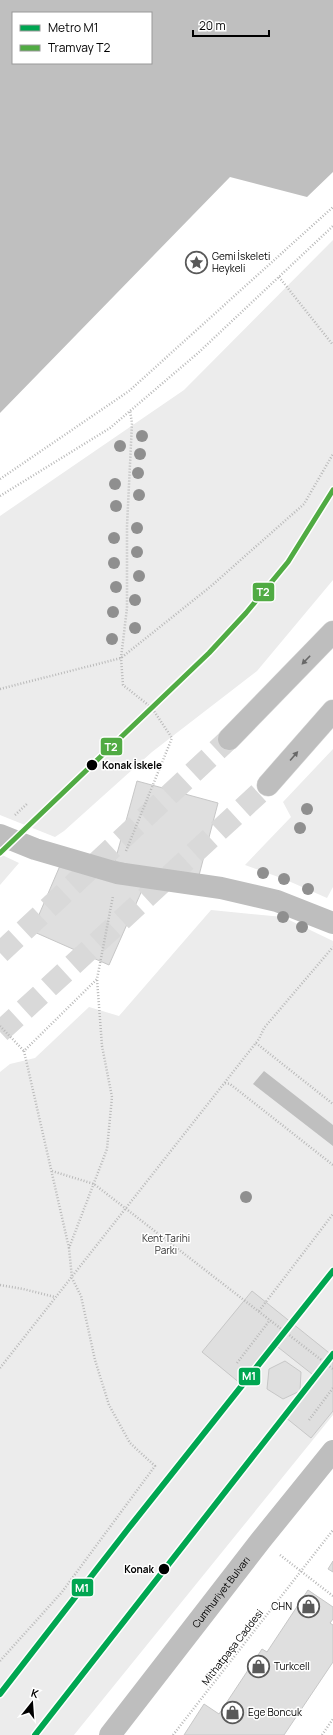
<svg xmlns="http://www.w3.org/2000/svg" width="333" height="1735" font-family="Manrope,sans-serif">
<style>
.green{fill:#ececec}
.water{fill:#bfbfbf;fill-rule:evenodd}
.building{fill:#dfdfdf;stroke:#c7c7c7}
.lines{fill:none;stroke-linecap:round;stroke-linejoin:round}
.major-tunnel{stroke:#d9d9d9;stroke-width:22;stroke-dasharray:22 11;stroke-linecap:butt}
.major-casing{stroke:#dbdbdb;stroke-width:23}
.path{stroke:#b9b9b9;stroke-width:2.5;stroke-dasharray:1 2;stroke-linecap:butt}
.minor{stroke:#bebebe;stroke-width:22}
.major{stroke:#bebebe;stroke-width:22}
.tram-1-casing{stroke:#fff;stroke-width:8}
.tram-1{stroke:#50ab43;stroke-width:5}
.metro-1-casing{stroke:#fff;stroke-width:9}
.metro-1{stroke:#00a651;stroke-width:6}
.tree{fill:#8f8f8f}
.oneway{fill:#686868}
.stop-dot{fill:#000;stroke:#fff;stroke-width:1.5}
.labels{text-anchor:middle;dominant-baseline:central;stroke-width:3;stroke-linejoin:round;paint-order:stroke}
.poi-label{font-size:10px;fill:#000;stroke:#fff;text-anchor:start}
.stop-label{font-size:10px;font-weight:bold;fill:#000;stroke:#fff;text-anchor:start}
.park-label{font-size:10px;fill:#333;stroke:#fff}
.street-label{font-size:10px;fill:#000;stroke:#fff}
.line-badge{stroke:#fff;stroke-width:1.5}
.badge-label{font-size:11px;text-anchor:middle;font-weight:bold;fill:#fff}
</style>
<rect width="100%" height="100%" fill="#fff"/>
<path class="green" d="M333 240V580L257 671 152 752 64 831 55 837 0 815V516L184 390Z
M333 749V887L327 898 284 879 245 865 291 817 283 802Z
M0 854 19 863 0 885Z
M211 910 283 917 333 941V1415L74 1735H0V1072L10 1064 35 1058 89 1007 119 1016Z"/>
<path class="water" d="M0 0H333V172L307 197 230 177 0 413ZM13 13H151V63H13Z
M264 1071 333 1125V1146L253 1084Z"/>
<path class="building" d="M137 781 218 803 197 883 115 861Z
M65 854 143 888 109 965 32 931Z
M252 1291 333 1356V1411L311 1438 285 1417 317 1378 274 1344 241 1384 202 1352Z
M285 1361 301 1372 300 1391 283 1399 267 1389 269 1369Z
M333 1561V1572L328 1569Z
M308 1590 333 1607V1619L330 1623 333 1625V1662L284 1735H184L204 1704 219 1714 262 1649 267 1652Z"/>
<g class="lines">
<path class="major-tunnel" d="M0 953 229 739
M0 1032 268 785"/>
<defs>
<path id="major" d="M229 739 333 632
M268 785 333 711"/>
</defs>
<use href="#major" class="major-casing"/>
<path class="path" d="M279 277 333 345
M0 479 129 391 333 207
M0 496 110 428 198 353 333 226
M0 689 121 658 210 587 304 504 333 454
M15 815 28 803
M126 851 172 738 152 708 123 685 121 658 127 608V526L132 423 130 411
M0 1026 24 1051
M256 1043 333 1104
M225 1083 230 1084 333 1165
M52 1171 94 1184 333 1369
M69 1248 24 1051 97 979 113 896
M0 1285 23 1289 55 1297
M259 1311 333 1214
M237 1363 270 1320
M0 1368 259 1039 264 1028 333 947
M309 1420 333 1388
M280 1555 333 1596
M0 1661 62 1592 155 1466 130 1443 109 1405 95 1360 81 1296 72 1278 69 1248 107 1149 112 1097 102 1046 97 979
M173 1735 333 1530
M322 1735 333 1719"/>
<g class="minor">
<path d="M0 835 35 849 117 873 221 888 277 901 333 923"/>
<path id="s1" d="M110 1735 261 1540 333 1451"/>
</g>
<use href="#major" class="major"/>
<defs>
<path id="tram-1" d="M0 853 209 653 246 613 288 562 333 490"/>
</defs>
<use href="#tram-1" class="tram-1-casing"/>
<use href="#tram-1" class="tram-1"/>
<defs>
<path id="metro-1" d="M0 1694 128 1529 333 1271
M35 1735 333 1354"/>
</defs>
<use href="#metro-1" class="metro-1-casing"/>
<use href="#metro-1" class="metro-1"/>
</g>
<g class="tree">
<circle cx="142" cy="436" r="6"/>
<circle cx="120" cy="446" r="6"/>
<circle cx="140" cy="454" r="6"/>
<circle cx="138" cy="473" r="6"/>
<circle cx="115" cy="484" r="6"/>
<circle cx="139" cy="495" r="6"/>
<circle cx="116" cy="506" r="6"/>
<circle cx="137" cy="528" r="6"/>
<circle cx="114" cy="538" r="6"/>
<circle cx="137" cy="552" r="6"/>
<circle cx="114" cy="563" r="6"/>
<circle cx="139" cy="576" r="6"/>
<circle cx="116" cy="587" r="6"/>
<circle cx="135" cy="600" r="6"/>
<circle cx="113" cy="612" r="6"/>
<circle cx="135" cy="628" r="6"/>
<circle cx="112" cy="639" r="6"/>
<circle cx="307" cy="809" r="6"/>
<circle cx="300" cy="828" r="6"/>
<circle cx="263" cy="873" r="6"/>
<circle cx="284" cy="879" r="6"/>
<circle cx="308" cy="889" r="6"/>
<circle cx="283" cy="917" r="6"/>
<circle cx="302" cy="927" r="6"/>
<circle cx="246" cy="1197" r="6"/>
</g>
<defs><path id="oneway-solid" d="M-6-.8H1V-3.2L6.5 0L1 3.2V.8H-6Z"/></defs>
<g class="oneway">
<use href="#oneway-solid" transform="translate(306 660) rotate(134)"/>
<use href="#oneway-solid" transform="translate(294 756) rotate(-49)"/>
</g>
<defs>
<symbol id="sight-ring" viewBox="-11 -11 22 22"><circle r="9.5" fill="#fff" stroke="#595959" stroke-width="1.5"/><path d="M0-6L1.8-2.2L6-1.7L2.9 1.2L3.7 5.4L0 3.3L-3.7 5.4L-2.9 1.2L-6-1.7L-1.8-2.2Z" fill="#595959"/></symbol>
<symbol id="shop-ring" viewBox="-11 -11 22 22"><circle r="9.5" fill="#fff" stroke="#595959" stroke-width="1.5"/><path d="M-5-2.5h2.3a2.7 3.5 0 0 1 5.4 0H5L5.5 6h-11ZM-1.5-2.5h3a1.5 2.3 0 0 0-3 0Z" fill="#595959"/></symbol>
</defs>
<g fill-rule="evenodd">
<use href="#sight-ring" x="184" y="250" width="25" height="25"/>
<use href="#shop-ring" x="296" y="1594" width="25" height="25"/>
<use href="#shop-ring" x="246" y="1654" width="25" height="25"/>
<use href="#shop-ring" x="220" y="1700" width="25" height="25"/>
</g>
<g class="stop-dot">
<circle cx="92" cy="765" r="6"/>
<circle cx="164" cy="1569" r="6"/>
</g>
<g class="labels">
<g class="poi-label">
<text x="212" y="256">Gemi İskeleti<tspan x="212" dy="12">Heykeli</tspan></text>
<text x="292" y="1606" text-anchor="end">CHN</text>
<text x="274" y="1666">Turkcell</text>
<text x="248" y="1712">Ege Boncuk</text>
</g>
<g class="stop-label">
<text x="102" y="765">Konak İskele</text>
<text x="154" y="1569" text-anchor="end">Konak</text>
</g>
<g class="park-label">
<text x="166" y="1238">Kent Tarihi<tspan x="166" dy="12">Parkı</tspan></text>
</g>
<g class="street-label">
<text stroke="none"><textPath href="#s1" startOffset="181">Cumhuriyet Bulvarı</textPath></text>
<text transform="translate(232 1647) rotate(-52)">Mithatpaşa Caddesi</text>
</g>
</g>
<g class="line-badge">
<rect x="252" y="582" width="23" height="20" rx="4" fill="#50ab43"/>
<rect x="100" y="737" width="23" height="19" rx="4" fill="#50ab43"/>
<rect x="238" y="1367" width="23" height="19" rx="4" fill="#00a651"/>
<rect x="71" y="1578" width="23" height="19" rx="4" fill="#00a651"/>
</g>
<g class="badge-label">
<text x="263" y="596">T2</text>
<text x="111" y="751">T2</text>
<text x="249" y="1380">M1</text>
<text x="82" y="1592">M1</text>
</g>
<rect x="12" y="12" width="140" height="52" fill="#ffffff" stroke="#999999"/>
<rect x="20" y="25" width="20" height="6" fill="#00a651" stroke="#999999"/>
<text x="48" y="32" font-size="12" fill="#000000">Metro M1</text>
<rect x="20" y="45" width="20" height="6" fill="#50ab43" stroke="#999999"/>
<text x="48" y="52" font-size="12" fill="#000000">Tramvay T2</text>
<g transform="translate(32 1703) rotate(17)" stroke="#ffffff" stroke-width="3" paint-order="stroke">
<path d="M0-3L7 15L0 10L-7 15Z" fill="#000000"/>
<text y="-6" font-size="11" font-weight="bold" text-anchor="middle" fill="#000000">K</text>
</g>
<path d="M193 30v6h76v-6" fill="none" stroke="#000000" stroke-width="2"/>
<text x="199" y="30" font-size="12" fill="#000000" stroke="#ffffff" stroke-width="3" paint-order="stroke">20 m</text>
</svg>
